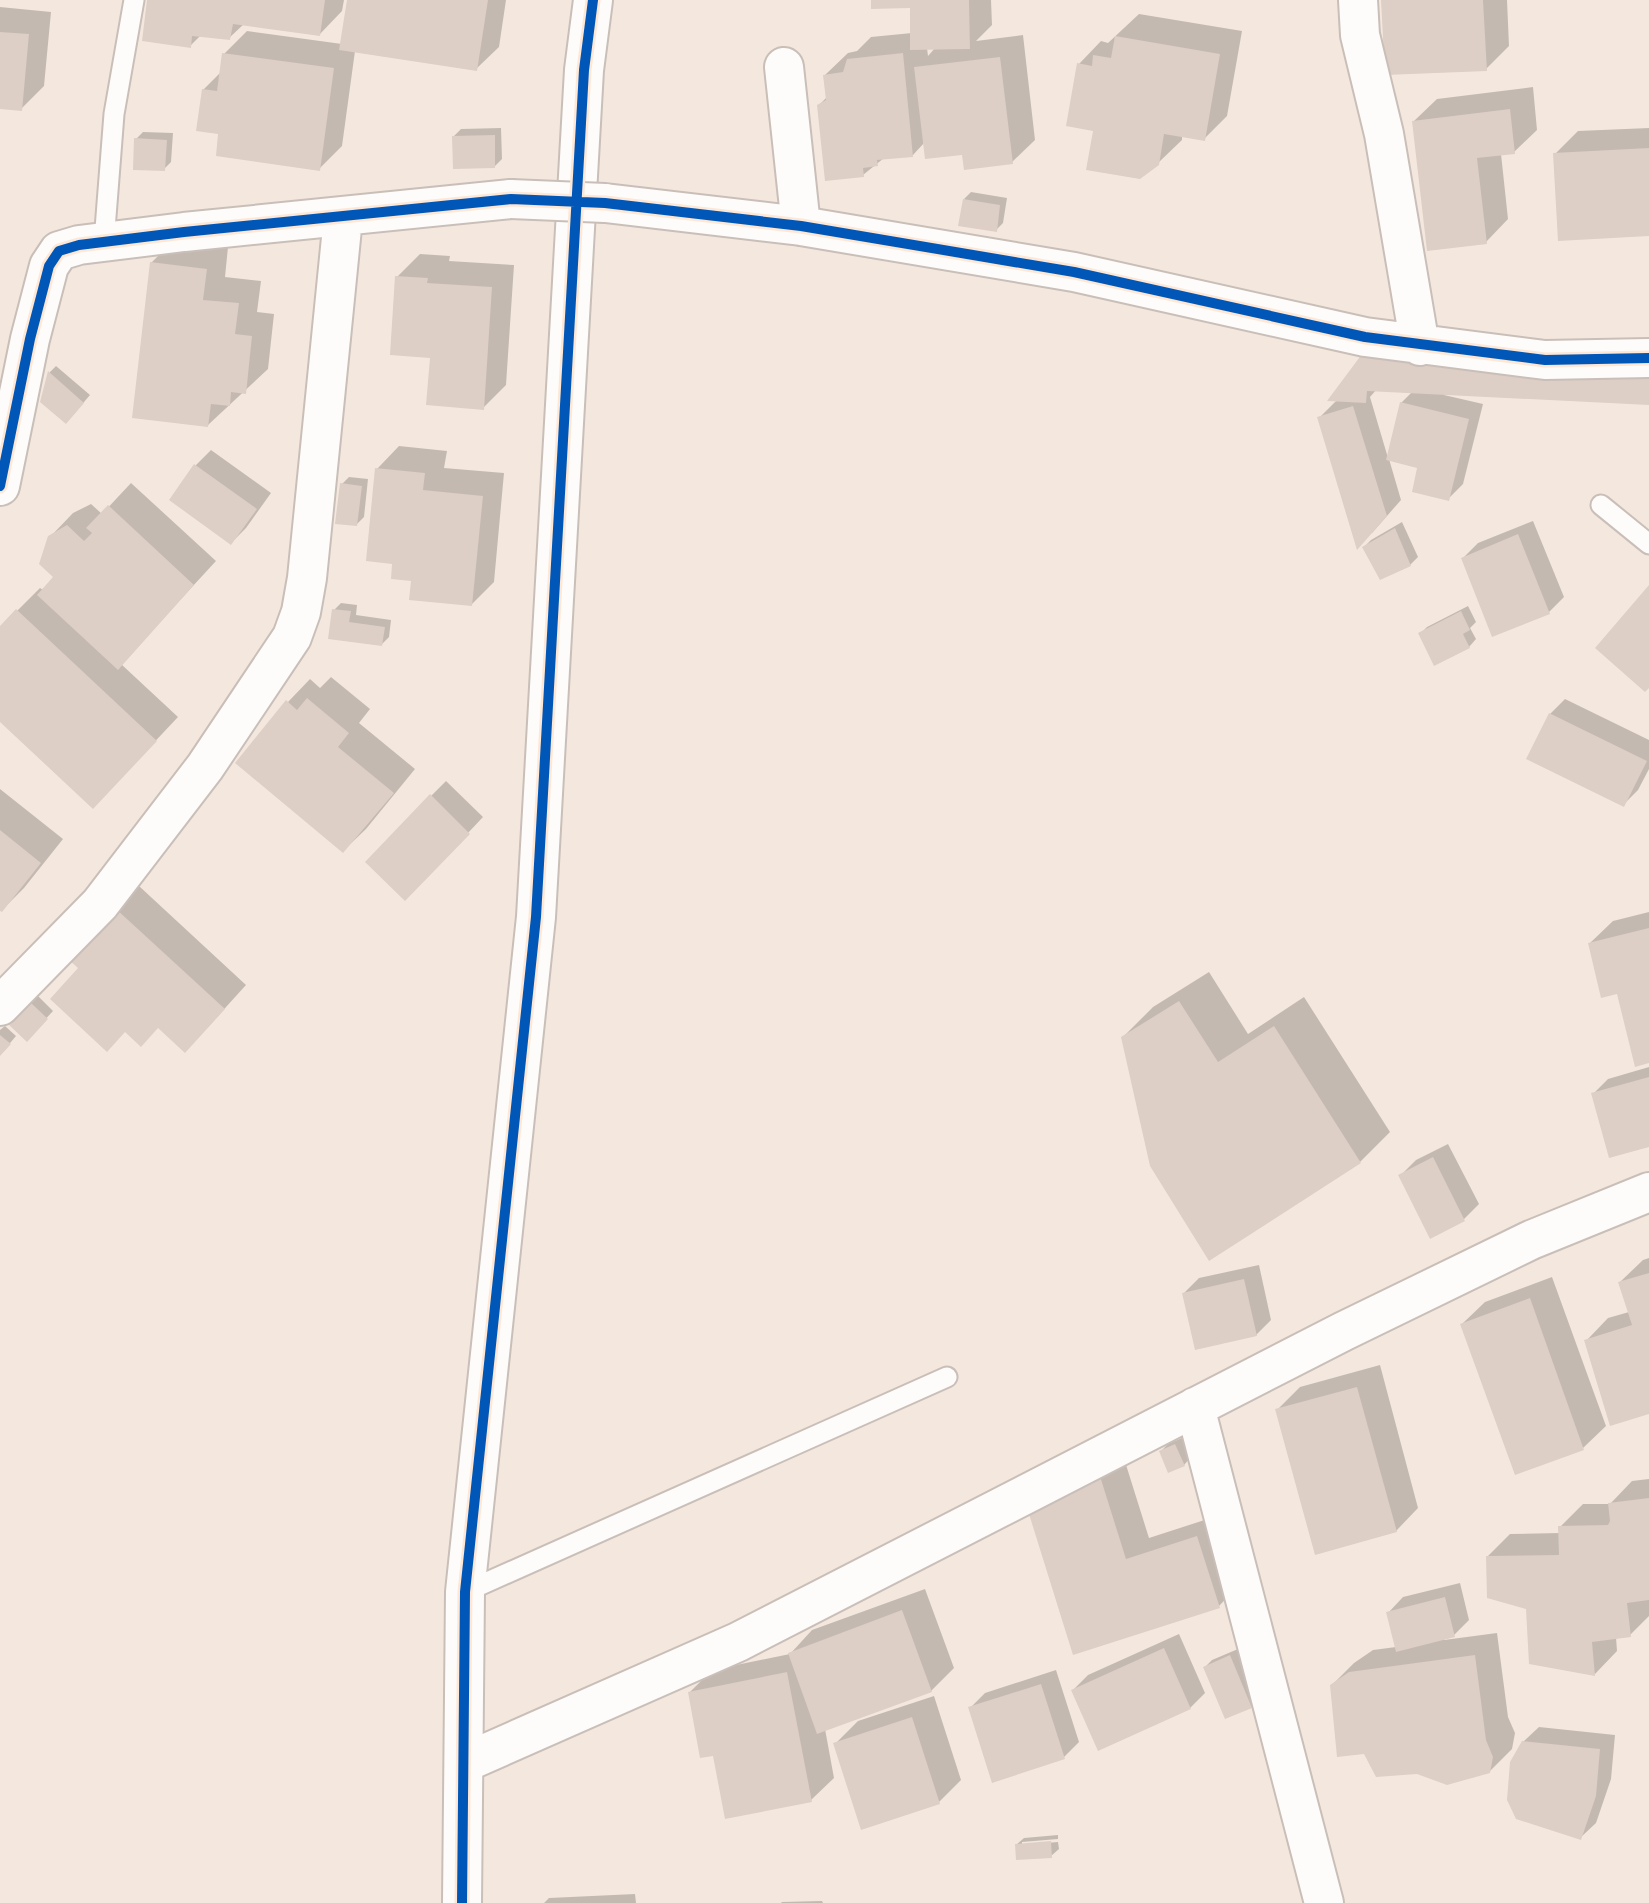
<svg xmlns="http://www.w3.org/2000/svg" width="1649" height="1903" font-family="Quicksand,sans-serif">
<style>
.shadow{fill:#0003;fill-rule:evenodd}
.building{fill:#ddcec6}
.lines{fill:none;stroke-linecap:round;stroke-linejoin:round}
.service-casing{stroke:#c9bfb8;stroke-width:23}
.minor-casing{stroke:#c9bfb8;stroke-width:42}
.service{stroke:#fdfcfa;stroke-width:19}
.minor{stroke:#fdfcfa;stroke-width:38}
.minor-bridge-casing{stroke:#c9bfb8;stroke-width:42;stroke-linecap:butt}
.minor-bridge{stroke:#fdfcfa;stroke-width:38}
.cycleway-casing{stroke:#fee7d4;stroke-width:15}
.cycleway{stroke:#0057b8;stroke-width:10}
</style>
<rect width="100%" height="100%" fill="#f4e8de"/>
<path class="shadow" d="M149 0H344L342 11 320 34 244 24 229 38 201 35 190 46Z
M348 0H506L499 47 476 69 355 51 342 146 319 169 220 133 203 90 221 72 224 54 247 31 342 44Z
M873 0H991L992 25 976 41 1023 35 1035 140 1012 162 924 143 913 155 884 158 863 175 818 106 828 96 825 75 848 53 857 51 871 37 912 33 911 6ZM927 48H935L928 56Z
M1383 0H1507L1509 46 1486 69Z
M0 7 51 12 44 86 21 109 0 107Z
M1139 14 1242 31 1227 116 1204 139 1182 135V140L1158 163 1095 129 1079 64 1101 41 1108 43Z
M1533 87 1537 130 1514 152 1501 154 1508 219 1486 242 1414 121 1437 99Z
M501 128 502 159 494 167 454 136 461 129Z
M1649 128V234L1555 154 1578 131Z
M143 132 173 133 171 162 164 169 136 139Z
M971 192 1007 198 1003 223 996 230 964 199Z
M174 240 228 247 225 277 261 281 257 312 274 314 268 369 208 425 151 263Z
M420 254 450 256 449 261 514 265 506 385 483 408 431 356 397 277Z
M1363 355 1649 404 1445 393 1444 395 1483 404 1463 484 1448 499 1419 466 1389 459 1401 500 1372 533 1319 418 1337 400ZM1377 389 1413 391 1401 403 1388 458 1370 397Z
M56 366 90 395 73 415 42 401 50 372Z
M399 446 447 451 444 468 504 473 494 582 471 605 413 579 394 562 377 469Z
M211 450 271 493 246 528 231 543 171 500 196 465Z
M349 477 368 479 364 517 356 525 342 484Z
M131 483 216 561 121 664 178 717 115 784 0 720V628L40 588 43 590 55 577 50 537 73 513 91 504 102 514Z
M1533 521 1564 597 1549 612 1463 558 1478 543Z
M1402 522 1418 557 1410 565 1364 547 1371 540Z
M341 603 357 605 356 615 391 620 389 637 382 644 330 637 334 610Z
M1468 606 1476 622 1470 628 1476 639 1469 647 1420 634 1427 627Z
M331 677 370 709 359 723 415 769 366 829 343 851 288 702 310 679 320 688Z
M1565 699 1649 740V769L1638 790 1623 805 1550 714Z
M446 781 483 817 420 884 431 796Z
M0 789 63 839 24 888 2 910 0 909Z
M139 886 246 985 207 1028 159 1027 126 1030 81 967 116 909Z
M1649 912V1061L1619 992 1590 943 1613 921Z
M1209 972 1248 1034 1304 997 1390 1132 1360 1162 1123 1037 1153 1007Z
M37 995 53 1011 27 1039 10 1023Z
M5 1026 16 1036 0 1055V1030Z
M1649 1067V1145L1593 1094 1608 1079Z
M1448 1144 1479 1204 1464 1219 1431 1237 1400 1176 1416 1160Z
M1649 1258V1412L1586 1341 1608 1318 1629 1312 1620 1282 1643 1260Z
M1259 1265 1271 1320 1256 1335 1184 1293 1199 1278Z
M1552 1277 1606 1426 1583 1448 1462 1324 1485 1302Z
M1380 1365 1418 1508 1396 1531 1277 1410 1300 1387Z
M1182 1438 1191 1457 1184 1465 1161 1451 1168 1444Z
M1122 1452 1149 1538 1220 1515 1241 1583 1219 1606 1074 1653 1026 1498Z
M1649 1479V1616L1630 1635 1616 1637 1617 1651 1595 1674 1528 1608 1488 1556 1510 1534 1560 1533V1527L1583 1504H1610L1632 1481Z
M1460 1583 1469 1620 1454 1635 1444 1638V1640L1497 1633 1508 1717 1515 1733 1512 1749 1489 1772 1331 1686 1354 1663 1373 1650 1396 1647 1388 1613 1403 1597Z
M925 1589 954 1668 931 1691 825 1729 834 1778 811 1800 714 1754 690 1692 712 1670 790 1654 812 1630Z
M1179 1634 1205 1693 1190 1708 1073 1690 1088 1675Z
M1238 1649 1258 1699 1251 1707 1205 1667 1212 1660Z
M1056 1670 1079 1742 1064 1757 970 1708 985 1693Z
M934 1696 961 1780 939 1802 835 1744 858 1721Z
M1539 1727 1615 1735 1611 1779 1596 1823 1580 1838 1523 1742Z
M1058 1835V1839L1022 1842V1845L1058 1842 1059 1849 1051 1856 1016 1845 1024 1838Z
M635 1894 636 1903H544L549 1898Z
M822 1901 823 1903H781L782 1902Z"/>
<path class="building" d="M147 0H325L320 36 233 24 230 40 192 36 191 48 142 41Z
M347 0H488L477 71 339 50Z
M871 0H969L970 49 910 50V8L871 9Z
M1381 0H1483L1487 71 1385 75Z
M0 32 29 34 22 111 0 109Z
M1115 36 1220 54 1205 141 1164 134 1159 165 1140 179 1086 170 1093 131 1066 126 1077 63 1092 66 1093 55 1111 58Z
M222 53 334 68 320 171 216 156 218 134 196 131 202 89 217 91Z
M903 53 913 157 877 160 878 166 863 168 864 177 825 181 817 105 826 100 823 75 843 72 847 59Z
M1000 57 1013 164 964 170 962 155 925 159 914 67Z
M1510 109 1515 154 1477 158 1487 244 1427 251 1412 121Z
M495 135V168L453 169 452 136Z
M134 138 167 140 165 171 133 170Z
M1649 148V236L1558 241 1553 153Z
M963 199 1000 205 997 232 958 226Z
M150 262 207 269 203 300 239 303 235 334 252 336 246 394 231 392 230 406 211 404 208 427 132 418Z
M395 276 428 278 427 283 492 287 484 410 426 405 430 358 390 355Z
M1362 354 1649 374V405L1367 391 1366 403 1327 401Z
M48 371 84 403 66 424 40 402Z
M1400 402 1469 419 1449 501 1412 492 1417 468 1386 460Z
M1353 406 1387 516 1357 550 1317 417Z
M194 464 257 509 231 545 169 500Z
M375 468 425 473 423 490 483 496 472 606 409 600 411 581 391 579 392 564 366 561Z
M340 483 362 486 357 526 335 524Z
M108 505 194 585 118 670 37 595 53 577 39 564 48 536 67 525 84 541 92 533 86 528Z
M1395 528 1411 566 1380 580 1362 547Z
M1518 534 1550 614 1492 637 1461 558Z
M1649 585V688L1645 692 1595 648Z
M16 609 157 741 93 809 0 722V626Z
M332 609 351 611 349 622 385 627 382 646 328 639Z
M1461 611 1470 630 1463 634 1470 648 1434 666 1418 633Z
M307 698 349 733 338 747 394 793 343 853 235 763 286 700 297 710Z
M1549 713 1647 761 1624 807 1526 759Z
M430 794 470 834 405 901 365 862Z
M0 830 41 863 2 912 0 911Z
M115 908 225 1009 185 1053 158 1028 141 1047 125 1032 107 1052 50 999 78 968 68 959Z
M1649 928V1063L1635 1067 1617 994 1601 998 1588 943Z
M29 1001 48 1019 27 1042 7 1023Z
M1179 1001 1218 1062 1274 1026 1361 1163 1209 1261 1150 1166 1121 1037Z
M0 1035 11 1044 0 1056Z
M1649 1077V1147L1609 1158 1591 1093Z
M1433 1157 1465 1221 1430 1239 1398 1175Z
M1649 1273V1414L1610 1426 1584 1340 1632 1325 1618 1282Z
M1244 1279 1257 1336 1195 1350 1182 1293Z
M1530 1298 1584 1450 1515 1475 1460 1324Z
M1357 1387 1397 1532 1315 1555 1275 1409Z
M1175 1444 1185 1466 1168 1473 1159 1451Z
M1099 1473 1126 1559 1197 1536 1220 1608 1073 1655 1024 1498Z
M1649 1498V1600L1627 1603 1631 1637 1592 1642 1595 1676 1529 1664 1526 1609 1487 1598 1486 1556 1559 1555 1558 1526 1608 1525 1610 1521 1608 1503Z
M1445 1597 1455 1637 1396 1652 1386 1612Z
M902 1610 932 1692 817 1734 788 1653Z
M1164 1648 1191 1709 1098 1751 1071 1690Z
M1230 1655 1252 1708 1225 1719 1203 1667Z
M1475 1655 1486 1740 1493 1757 1490 1773 1447 1785 1417 1774 1376 1777 1364 1754 1337 1757 1330 1685 1349 1672Z
M787 1672 812 1802 725 1819 713 1756 700 1758 688 1692Z
M1041 1684 1065 1759 992 1783 968 1707Z
M912 1717 940 1804 861 1830 833 1743Z
M1522 1741 1600 1749 1596 1796 1581 1840 1516 1819 1507 1800 1510 1762Z
M1051 1841 1052 1858 1016 1860 1015 1844Z"/>
<g class="lines">
<defs>
<path id="service" d="M104 242 114 114 134 0
M1601 505 1649 544
M465 1592 947 1377"/>
<path id="minor" d="M1358 0 1360 35 1384 134 1420 346
M784 67 801 226
M605 203 801 226 1074 272 1365 337 1545 360 1649 358
M0 486 30 339 49 266 59 251 79 245 184 232 511 199
M0 1006 100 904 205 767 292 637 301 612 307 578 343 218
M1195 1407 1324 1903
M464 1763 738 1642 1344 1331 1531 1240 1649 1192
M462 1903 465 1592 536 917 584 70 593 0"/>
</defs>
<use href="#service" class="service-casing"/>
<use href="#minor" class="minor-casing"/>
<use href="#service" class="service"/>
<use href="#minor" class="minor"/>
<defs>
<path id="minor-bridge" d="M511 199 605 203"/>
</defs>
<use href="#minor-bridge" class="minor-bridge-casing"/>
<use href="#minor-bridge" class="minor-bridge"/>
<defs>
<path id="cycleway" d="M0 486 30 339 49 266 59 251 79 245 184 232 511 199 605 203 801 226 1074 272 1365 337 1545 360 1649 358
M462 1903 465 1592 536 917 584 70 593 0"/>
</defs>
<use href="#cycleway" class="cycleway-casing"/>
<use href="#cycleway" class="cycleway"/>
</g>
</svg>
